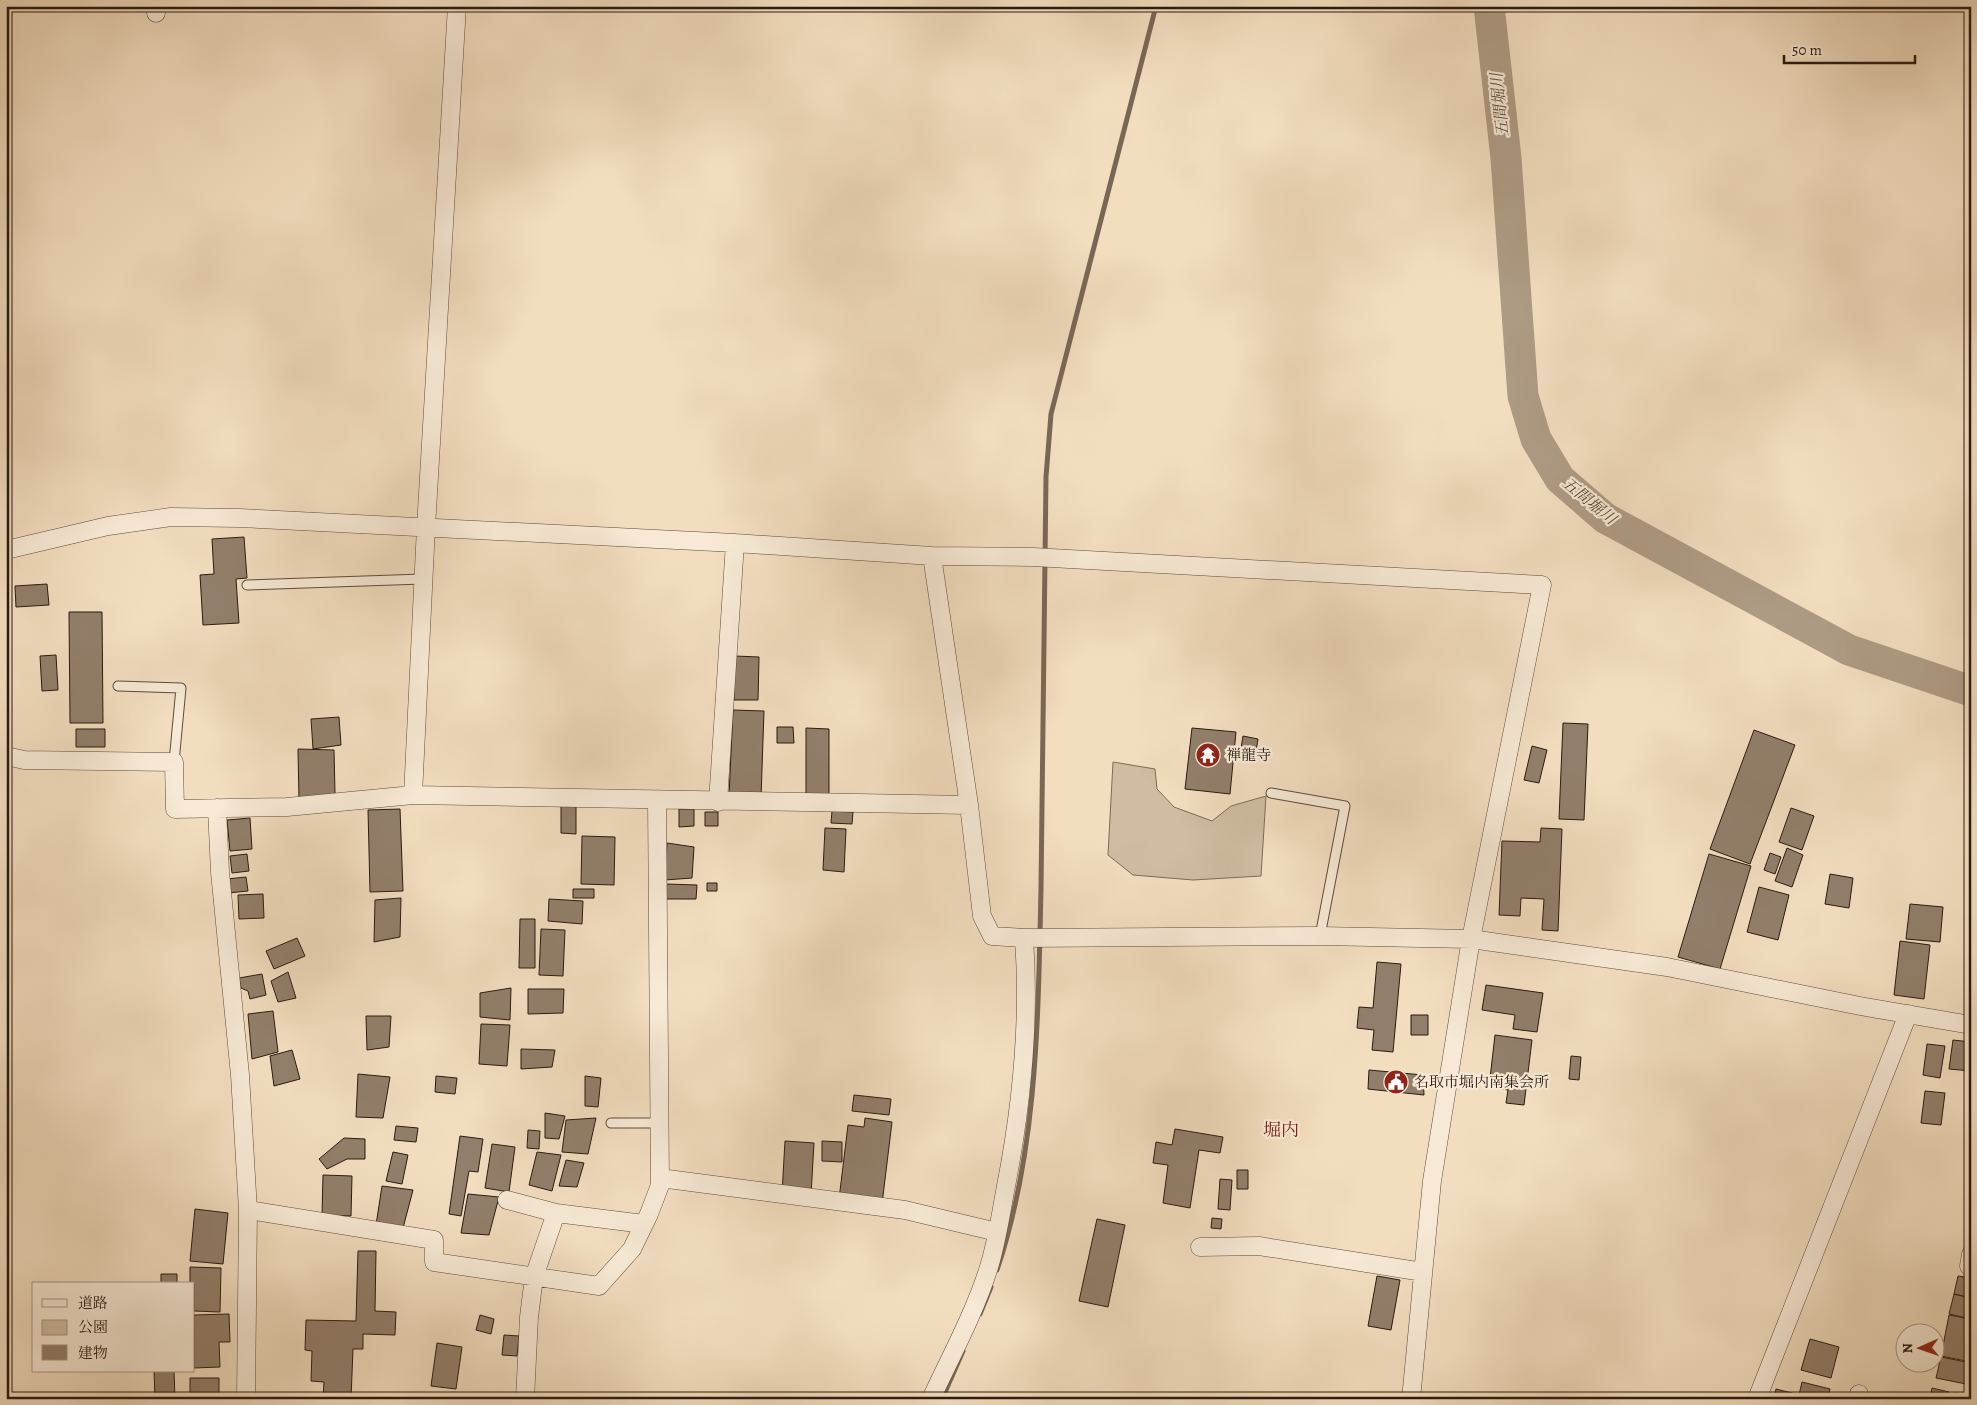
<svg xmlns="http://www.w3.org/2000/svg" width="1977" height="1405" font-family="Alegreya,'Noto Serif JP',serif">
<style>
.green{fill:#d0bca1;stroke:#7c6b59}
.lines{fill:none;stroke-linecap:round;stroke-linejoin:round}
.stream{stroke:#796756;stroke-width:5}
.river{stroke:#ae9b84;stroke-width:31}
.building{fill:#927f6b;stroke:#291a11}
.lane-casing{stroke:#5b4b3c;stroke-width:11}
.street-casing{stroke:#5b4b3c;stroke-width:19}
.lane{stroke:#f7e9d5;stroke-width:9}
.street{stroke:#f7e9d5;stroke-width:18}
.labels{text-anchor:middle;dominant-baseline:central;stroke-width:4.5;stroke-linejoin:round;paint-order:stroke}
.poi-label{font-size:15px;fill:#291a11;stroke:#f7e9d5;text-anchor:start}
.water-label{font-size:16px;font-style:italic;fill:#5e4e3f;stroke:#f7e9d5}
.quarter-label{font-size:18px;fill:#7a1f14;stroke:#f7e9d5}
</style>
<rect width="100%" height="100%" fill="#f2ddbf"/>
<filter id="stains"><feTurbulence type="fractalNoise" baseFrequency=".004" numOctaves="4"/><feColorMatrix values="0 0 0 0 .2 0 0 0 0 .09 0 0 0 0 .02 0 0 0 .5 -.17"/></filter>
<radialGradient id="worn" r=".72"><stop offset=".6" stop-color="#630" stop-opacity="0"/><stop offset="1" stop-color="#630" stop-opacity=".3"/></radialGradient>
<path class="green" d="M1113 762 1155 769 1157 789 1174 807 1212 821 1231 806 1266 796 1261 876 1193 880 1133 875 1108 855Z"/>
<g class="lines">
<path class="stream" d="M997 1270C1038 1149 1038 1015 1041 889 1043 752 1044 614 1046 477L1051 414 1156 6
M980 1314 991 1287
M942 1399 963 1351"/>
<path class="river" d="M1489 6 1506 158 1523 396 1536 439 1560 479 1605 518 1849 650 1971 691"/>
</g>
<path class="building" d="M244 537 247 578 236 579 239 623 203 625 200 575 214 574 212 539Z
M47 584 49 605 16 607 15 586Z
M69 612H102L103 723H70Z
M56 655 58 690 42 691 40 656Z
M735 656 759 657 758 700H734Z
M733 710 764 711 761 798 729 796Z
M339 717 341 745 313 749 311 719Z
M1563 723 1588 724 1584 820 1559 819Z
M777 727H793L794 743H777Z
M806 728 829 729V797H806Z
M1192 728 1236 732 1230 794 1185 789Z
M76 729H105V747H76Z
M1754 730 1795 745 1750 864 1710 849Z
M1243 736 1258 739 1256 751 1241 748Z
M1532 746 1547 750 1539 783 1524 780Z
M298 749 334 750 335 794 299 800Z
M561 806H576V834L561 833Z
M1791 808 1814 816 1802 850 1779 842Z
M400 809 403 891 370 892 368 810Z
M679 809H694V826L679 827Z
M832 811 853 812 852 824 831 823Z
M705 812H718V826H705Z
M250 818 252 849 230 851 227 820Z
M825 828 846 829 844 872 823 870Z
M1541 828 1562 829 1558 931 1542 930 1544 899 1521 898 1520 916 1499 915 1502 841 1540 842Z
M582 836 615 837 614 885 581 884Z
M667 843 694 847 692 878 665 880Z
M1787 848 1803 855 1792 887 1775 881Z
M1770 853 1781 857 1775 874 1764 870Z
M247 854 249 871 232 873 230 856Z
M1709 854 1751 866 1720 969 1678 957Z
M1830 874 1853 878 1849 908 1825 904Z
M246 877 248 891 228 893 227 879Z
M707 883H717V891H707Z
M666 884 697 885 696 899H666Z
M1759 887 1789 895 1778 940 1747 932Z
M573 889H594V898H573Z
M263 894 264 918 239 919 238 895Z
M401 898 400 937 374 942 375 900Z
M549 899 583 901 582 924 548 921Z
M1910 904 1943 907 1940 942 1906 939Z
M520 919H535V968H519Z
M541 929 565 930 563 976 539 975Z
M297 938 305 956 274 969 266 951Z
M1900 941 1930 945 1924 999 1894 995Z
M1377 962 1401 964 1393 1052 1372 1050 1374 1030 1357 1028 1359 1007 1373 1008Z
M288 972 296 998 278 1002 271 981Z
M262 974 266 995 250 999 248 991 241 988 239 978Z
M1486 985 1543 993 1537 1032 1513 1029 1515 1015 1482 1010Z
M511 988 510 1020 480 1017V993Z
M528 989H564L563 1013 528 1014Z
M273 1011 278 1052 252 1059 248 1014Z
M1411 1015H1428V1035H1411Z
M366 1016H391L389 1047 367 1050Z
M481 1024 510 1025 507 1066 479 1064Z
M1495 1035 1532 1040 1524 1105 1506 1103 1508 1090 1489 1087Z
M1953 1040 1971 1042V1071L1949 1069Z
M1927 1044 1945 1046 1940 1078 1923 1075Z
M521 1049 555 1050 552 1067 521 1069Z
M292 1050 300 1079 274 1086 270 1056Z
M1571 1056 1581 1057 1579 1080 1569 1079Z
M1369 1070 1423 1075 1424 1095 1368 1089Z
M358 1074 390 1077 383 1118 356 1117Z
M436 1076 457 1078 455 1094 435 1092Z
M585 1076 601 1078 598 1107 585 1106Z
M1925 1091 1945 1093 1941 1125 1921 1123Z
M854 1095 891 1099 889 1115 852 1111Z
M545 1113 565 1116 559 1139 545 1138Z
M596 1118 588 1154 562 1152 566 1120Z
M865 1118 892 1122 882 1204 839 1199 848 1125 864 1127Z
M396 1126 418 1128 416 1142 394 1140Z
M1175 1129 1223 1137 1220 1153 1199 1150 1190 1208 1163 1203 1168 1165 1153 1163 1156 1142 1172 1145Z
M528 1130 540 1131 539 1149 527 1148Z
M460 1136 483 1139 478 1172 469 1171 461 1216 449 1214Z
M344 1138 365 1139V1159H347L327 1169 319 1159Z
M785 1141 814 1143 811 1195 782 1193Z
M822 1141 842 1142V1162L822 1161Z
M492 1144 515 1147 509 1192 485 1188Z
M393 1152 408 1155 402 1184 386 1181Z
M537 1152 561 1155 552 1191 529 1185Z
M566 1160 584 1163 577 1187 559 1186Z
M1237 1170H1248V1189H1237Z
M323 1175 352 1176 351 1216 322 1215Z
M1220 1179 1232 1180 1230 1210 1218 1209Z
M382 1186 413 1190 403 1228 376 1225Z
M468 1194 499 1197 489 1235 461 1233Z
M195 1209 228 1213 223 1264 190 1261Z
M1212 1218 1222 1219 1221 1229 1211 1228Z
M1097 1219 1125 1225 1108 1307 1079 1301Z
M358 1251H376L375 1311 396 1312 395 1335 363 1334V1349H353L351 1399H323L324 1382 311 1381 312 1351 305 1350 306 1320 356 1321Z
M190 1267 221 1268 220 1312 194 1311V1284H190Z
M161 1274H177V1284H161Z
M1377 1276 1400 1280 1391 1330 1368 1326Z
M1958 1276 1971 1278V1298L1954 1294Z
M1954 1294 1971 1298V1319L1949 1314Z
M229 1314 230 1342H219L220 1367 194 1368V1315Z
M480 1315 494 1319 491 1334 476 1330Z
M1949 1315 1971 1319V1362L1941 1356Z
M504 1335 519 1336 517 1356 502 1355Z
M1810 1339 1839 1347 1831 1378 1801 1370Z
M437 1343 462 1347 456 1389 431 1386Z
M1941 1357 1971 1363V1385L1936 1378Z
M154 1371H174L175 1399H155Z
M190 1378H219V1399H190Z
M1802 1382 1830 1389 1828 1399H1798Z
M1932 1388 1949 1392 1947 1399H1930Z
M1776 1389 1796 1394 1795 1399H1774Z
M1955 1393 1971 1396V1399H1954Z"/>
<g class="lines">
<defs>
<path id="lane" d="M247 585 423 579
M118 686 181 688 174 762
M1271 793 1345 806 1320 936
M611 1123H660"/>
<path id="street" d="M156 13V6
M6 550 108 526 171 517 239 518 735 543 932 556 1033 557 1542 585 1471 939 1432 1181 1411 1399
M932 556 969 805 982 916 992 936 1024 938 1320 936 1471 939 1667 967 1860 1006 1971 1025
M6 756 24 760 174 762 175 809 287 807 413 795 969 805
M413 795 426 527 457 6
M718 802 735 543
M217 808 220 872 240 1075 248 1210 246 1399
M660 1178 905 1210 997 1232
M507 1200 556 1213 534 1277 529 1317 525 1399
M248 1210 434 1240V1262L599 1286 632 1249 649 1214 660 1185 657 800
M556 1213 644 1224
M1200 1247 1259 1246 1423 1272
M1969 1266 1971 1254
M931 1399C951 1356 975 1312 989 1267 997 1241 1001 1213 1006 1186 1022 1104 1030 1021 1024 938
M1757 1399 1908 1014
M1858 1399 1859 1394"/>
</defs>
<use href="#lane" class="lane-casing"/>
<use href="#street" class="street-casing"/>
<use href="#lane" class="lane"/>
<use href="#street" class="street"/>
</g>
<defs>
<symbol id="temple-disc" viewBox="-11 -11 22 22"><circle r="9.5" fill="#8f2418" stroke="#f7e9d5"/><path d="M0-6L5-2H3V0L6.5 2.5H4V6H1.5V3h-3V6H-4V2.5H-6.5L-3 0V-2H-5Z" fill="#fff"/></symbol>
<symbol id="civic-disc" viewBox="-11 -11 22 22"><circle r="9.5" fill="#8f2418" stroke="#f7e9d5"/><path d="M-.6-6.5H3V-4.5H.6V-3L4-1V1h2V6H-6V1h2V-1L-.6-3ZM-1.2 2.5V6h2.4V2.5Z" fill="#fff"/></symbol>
</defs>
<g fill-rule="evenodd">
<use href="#temple-disc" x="1194" y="741" width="28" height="28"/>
<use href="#civic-disc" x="1382" y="1068" width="28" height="28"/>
</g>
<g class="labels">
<g class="poi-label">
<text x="1226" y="755">禅龍寺</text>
<text x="1414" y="1082">名取市堀内南集会所</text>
</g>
<g class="water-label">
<text transform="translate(1500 105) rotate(-96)">五間堀川</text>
<text transform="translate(1589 501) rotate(39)">五間堀川</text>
</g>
<g class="quarter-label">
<text x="1281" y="1130">堀内</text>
</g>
</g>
<rect width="1977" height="1405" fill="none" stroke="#f2ddbf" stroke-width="25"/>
<rect x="8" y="8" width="1962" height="1390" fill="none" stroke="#291a11" stroke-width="2.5"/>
<rect x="12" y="12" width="1952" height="1380" fill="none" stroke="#291a11"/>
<rect x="32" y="1282" width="162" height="90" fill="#f7e9d5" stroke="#a59687"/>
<rect x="42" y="1299" width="25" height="8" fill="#f7e9d5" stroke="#a59687"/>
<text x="78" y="1308" font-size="15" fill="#291a11">道路</text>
<rect x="42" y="1320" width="25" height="15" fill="#d0bca1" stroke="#a59687"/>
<text x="78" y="1332" font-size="15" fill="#291a11">公園</text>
<rect x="42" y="1345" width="25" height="15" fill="#927f6b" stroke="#a59687"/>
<text x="78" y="1358" font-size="15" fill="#291a11">建物</text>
<g transform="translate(1920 1348) rotate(268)"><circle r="24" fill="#f7e9d5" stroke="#a59687"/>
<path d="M0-4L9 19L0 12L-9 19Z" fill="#8f2418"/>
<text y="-8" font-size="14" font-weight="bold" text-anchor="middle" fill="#291a11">N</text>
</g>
<path d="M1784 55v8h131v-8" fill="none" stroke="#291a11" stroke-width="2.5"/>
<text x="1792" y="55" font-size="15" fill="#291a11" stroke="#f7e9d5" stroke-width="4" paint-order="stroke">50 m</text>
<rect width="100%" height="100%" filter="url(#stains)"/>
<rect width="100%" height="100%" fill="url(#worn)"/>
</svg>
